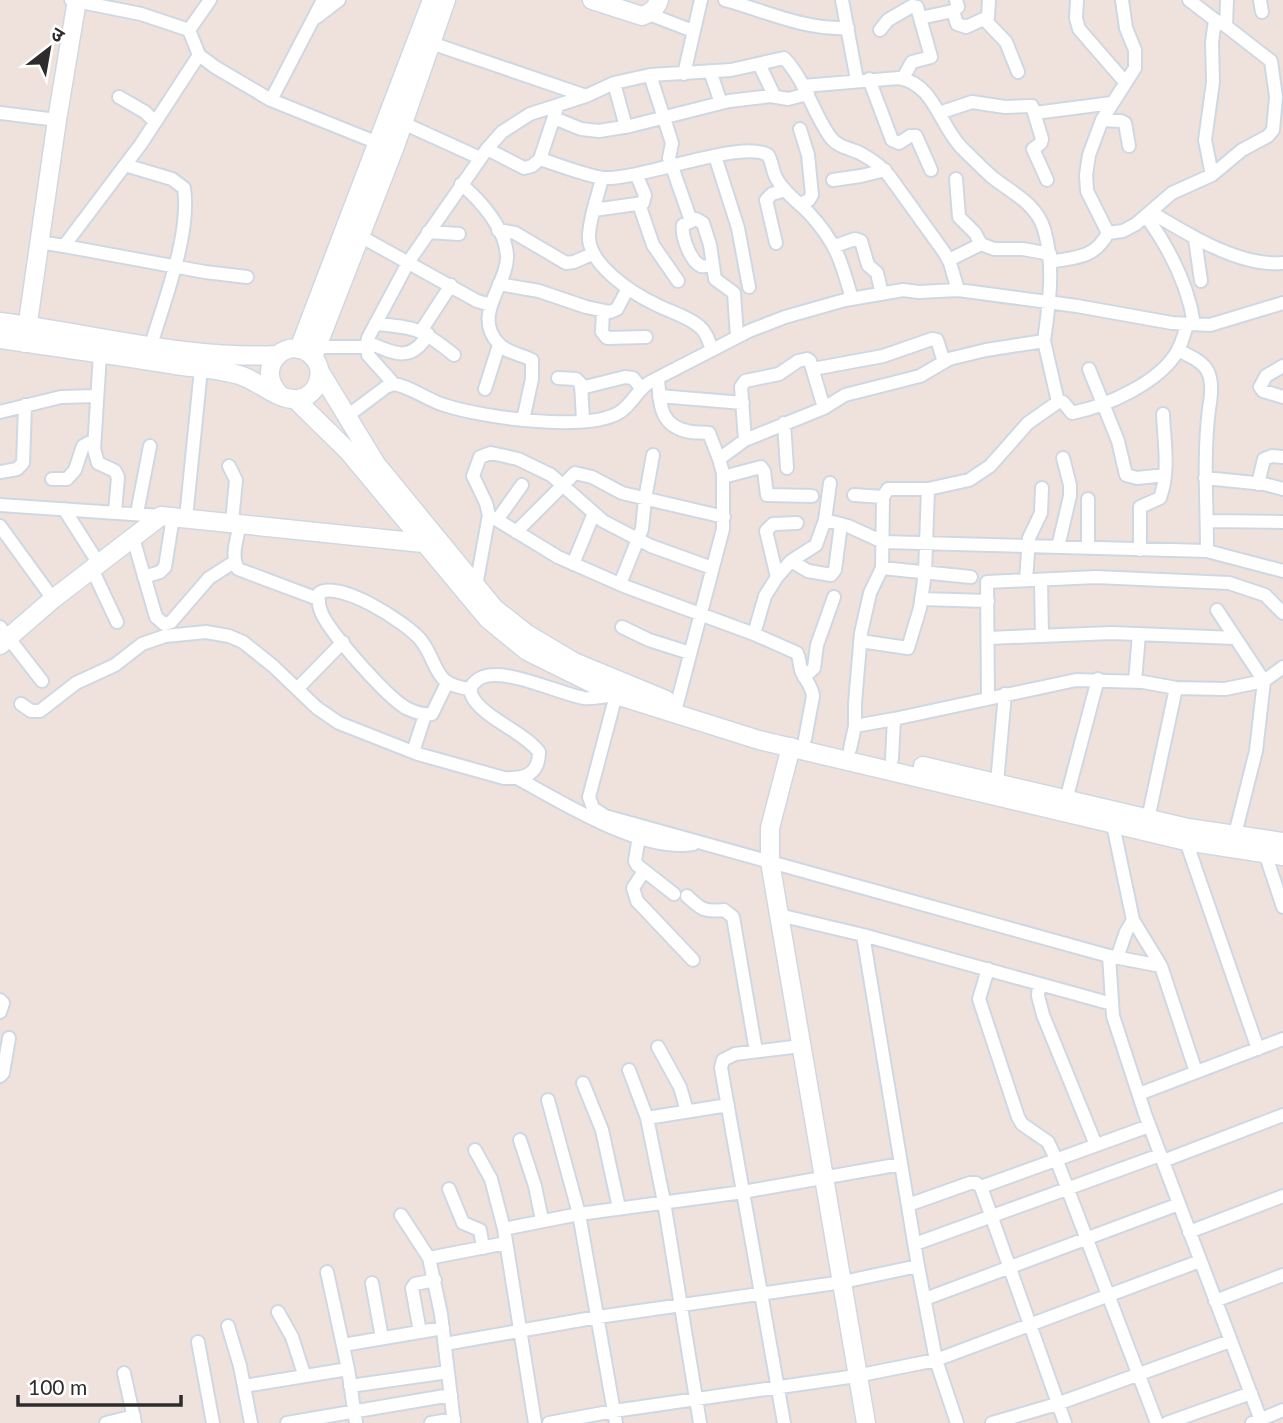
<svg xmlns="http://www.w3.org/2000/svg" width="1283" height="1423" font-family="Lato,'Noto Sans Devanagari',sans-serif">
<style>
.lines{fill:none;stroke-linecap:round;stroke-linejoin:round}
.street-casing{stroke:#cfd8e2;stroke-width:16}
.secondary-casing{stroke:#cfd8e2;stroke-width:21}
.street{stroke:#fff;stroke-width:12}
.secondary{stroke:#fff;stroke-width:18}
</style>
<rect width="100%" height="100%" fill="#efe2dd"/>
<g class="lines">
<defs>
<path id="street" d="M71 0 141 14 189 30 210 0
M725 0C766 11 804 30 848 28
M842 0 857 80
M1077 0 1076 18 1079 29 1125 82
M1189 0 1215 20
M1260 0 1262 12
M953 11 957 24 966 27 988 17 989 0
M649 14 693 31
M317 17 339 0
M920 18 953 11 958 7 956 0
M984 19 1006 42 1018 72
M189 30 199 55 215 67 271 100 378 143
M880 30 888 20 912 6 917 7 931 57 912 62 903 78
M431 43 586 96
M760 66 775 97
M710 71 721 103
M684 74 701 0
M650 75 672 143 669 158 691 221
M869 79 892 140 899 143 910 136H916L931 170
M614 83 626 127
M119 97 145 112 155 122
M271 100 323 0
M558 105 540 159C556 164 587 176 603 178 642 180 740 139 768 155 773 163 772 173 778 181 785 193 798 202 808 212 836 242 841 260 852 299
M0 113 57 120
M939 113 972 102 1005 107 1032 106 1042 139 1041 143 1033 149 1047 180
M1035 113 1112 103
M554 118 581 129 599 131 630 126 729 101 771 96 788 99 808 94
M1102 120 1121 121 1125 123 1129 146
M403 123 480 158
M800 129 808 155 812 195 809 200 800 204
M487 149 524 168 532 166 540 159
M715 156 738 228 749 287
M125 165 172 179 184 188C191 234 164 301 151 345
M1212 175 1205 140 1213 82 1212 42 1215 20 1226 26
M602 178C598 196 590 216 589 235 587 264 633 294 657 305 670 312 688 316 700 327 707 333 709 342 712 350
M956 179 959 217 975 233 981 244 994 249H1023L1050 254
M833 180 861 176 885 170
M461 184C480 200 506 229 507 256 508 284 472 314 498 343 506 353 521 354 532 360V379L523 420
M639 204 653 245 678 281
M594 210 643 203 645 195 636 174
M1151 212C1187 234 1240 267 1283 263
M1146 216C1169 248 1188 284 1194 324
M498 230 515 233 566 263 574 262 592 254
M428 232 459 234
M1108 233 1123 231 1136 224 1172 193 1212 175 1242 150 1268 136 1273 130 1276 97 1271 61 1226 26 1227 0
M1108 233 1087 191 1086 175 1089 155 1102 120 1135 68V50L1126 28 1122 0
M360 236 477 301 491 305
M1195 239 1201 281
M39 242 64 246 141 144 199 55
M776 243 766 200 772 194 785 190
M64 246 205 272 247 277
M835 246 855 239 861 241 868 265 877 273 882 294
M949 260 981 244
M1050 262C1076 257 1094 259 1108 233
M712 265C708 266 704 267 701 266 690 261 681 235 683 225L696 219 703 223 710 245 715 279 734 293 737 337
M499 284 539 291 586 307 610 312 617 309 628 288
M603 311 602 332 607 338 646 337
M375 324C416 327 422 329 454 355
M421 331 451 285
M1044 341 1058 402
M367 342C393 353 411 364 428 334
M317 347H366
M1178 350C1189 356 1203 361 1208 372 1213 382 1211 398 1209 409 1203 457 1207 503 1207 551
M100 354 94 449 98 463 115 471 118 477 115 512
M1283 366 1266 376 1260 387 1263 391 1283 397
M813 369 883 356 932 339 937 340 944 362
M1089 369 1118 441 1126 475 1137 478 1165 475
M558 378 576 379 581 384 583 420
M658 378C660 404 659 427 691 432 697 433 703 432 709 433L719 459
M394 384 368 355V338L409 261 487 149 502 132 530 114 586 96 614 83 650 75 731 70 784 58C806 81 813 114 831 138 839 148 850 148 860 153 871 159 883 167 890 177L944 252 950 263 958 290
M581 388 625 377 633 378 641 388
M485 389 499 345
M659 396 743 403
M0 412 61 397 96 396
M346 417 386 387 394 384C412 387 427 400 444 405 481 417 587 433 620 412 632 404 637 390 650 382L749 331 785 317 845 300 903 290 919 292 958 290 1077 306 1172 323 1210 325 1283 303
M784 423 787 468
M745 440 741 387 745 381 779 374 798 361 807 359 810 361 824 408
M229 466 236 480 232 522
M0 472 17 469 23 463 25 405
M723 477 761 467 764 471 767 495 812 496
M1205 478 1264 484 1283 489
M52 479H67L75 470 83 446 94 440
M1258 484 1264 459 1272 456 1283 457
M854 495 883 497
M1088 499V548
M0 505 161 516
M64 509 99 564
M137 513 150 446
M489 515 558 557 624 586 754 634 797 653C800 659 799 663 801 670 804 679 812 685 813 696L805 739
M186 518 201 369
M497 520 522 485
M825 520 830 483
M1207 521 1283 522
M240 523C238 537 230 555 238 569L318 599
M0 526 53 599
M516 532 575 473 592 477 622 493 724 517
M133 538 156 617 164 624 171 622 209 578 234 562
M1058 547 1070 496V485L1063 458
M1140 550V507L1160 498C1170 471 1164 441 1163 414
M791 561 808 571 831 575 835 570 841 524
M573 564 594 513
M882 568 971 577
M92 569 117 622
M144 577 160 572 165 567 173 517
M777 577 766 531 773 524 797 523
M1026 580 1029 538 1041 513 1042 488
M1041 580 1042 636
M620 584 642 529 645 499 653 455
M476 586 489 515 486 503 473 476 480 457 491 453 518 459 551 475 603 521 651 546 712 568
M921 599 988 601
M1217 610 1264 681 1256 751 1235 834
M0 627 42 681
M622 627 649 640 690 653
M754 634 765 596 777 577 791 561 816 545 825 520 848 526 883 542 1207 551 1283 571
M988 638 1112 633 1235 638
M860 641 908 648 920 608 925 573 928 489 969 480 990 466 1028 423 1058 402H1063L1072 413C1107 406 1161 382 1178 350 1182 342 1185 332 1187 324
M804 677 814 668 817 645 834 597
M1135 682 1139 634
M447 683 432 714C423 715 414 712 406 708 386 696 332 635 322 614 319 608 318 601 319 593 340 580 405 622 420 639 440 664 431 685 471 689
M297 689 343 642
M988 698 987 582 1096 577 1229 583 1265 595 1283 613
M21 704 31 711H40L76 683 115 665 142 644 165 636 206 632 229 636 243 642 273 666 317 708 339 723 418 754 504 778C524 779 539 775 539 752 523 731 483 718 472 696 470 691 470 686 475 682 495 661 558 694 584 698 594 699 606 696 616 695L589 797 593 808 605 816 1109 956 1161 966
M677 704 723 529V473L719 459 745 440 824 408 845 395 920 376 949 359 986 350 1044 341C1049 304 1055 266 1044 229 1036 203 1012 193 992 177 981 167 971 157 961 147 939 124 934 84 899 78L803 86
M855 726 894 719
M850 749 855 726V703L861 633 870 593 882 568 883 497 888 489H928
M413 752 425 715
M892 759 894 719 1076 680 1143 682 1176 688 1225 689 1264 681 1283 667
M519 779C563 803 643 853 693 844
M997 783 1005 694
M1066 800 1098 679
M1148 819 1176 688
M1113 825 1133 920 1126 932 1117 958
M639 836 635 861 637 865 674 894
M1186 841 1258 1049
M1265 853 1283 907
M644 871 633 888 637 901 693 960
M687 896C702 910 704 912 724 910L733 917 756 1051
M779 915 863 935 918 1266 936 1360 957 1423
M1133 920 1161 966 1196 1072
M863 935 1112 1004
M1109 956 1113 1016 1145 1114 1262 1423
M988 969 979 999 1018 1117 1022 1124 1048 1142 1057 1161 1157 1423
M1039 984 1038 996 1043 1015 1096 1145
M0 1000 3 1003 0 1012
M658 1047 680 1087 687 1111
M629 1070 647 1118 664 1202 700 1423
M0 1076 3 1073 9 1038
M583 1083 602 1130 619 1208
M1139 1094 1283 1039
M548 1100 579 1214 616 1423
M647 1118 728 1105
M520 1140 535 1186 542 1220
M475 1150 491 1179 504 1229 535 1423
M1163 1161 1283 1115
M981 1187 1149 1126
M449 1189 463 1223 480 1230 483 1248
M908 1205 970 1183H976L981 1187 1065 1423
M401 1215 429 1258
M504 1229 579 1214 743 1192 901 1164
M1189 1232 1283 1196
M915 1244 1160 1155
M327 1272 348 1369 356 1423
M372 1283 382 1338
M925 1299 1179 1204
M1215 1301 1283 1275
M278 1312 292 1337 304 1374
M228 1326 240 1366 251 1423
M420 1332 412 1288 415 1284 435 1280
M198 1342 213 1423
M445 1344 598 1317 843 1282 918 1266
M343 1345 443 1328
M124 1373 135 1423
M244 1386 348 1369
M350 1386 448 1372
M106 1423 134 1416
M287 1423 451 1395
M431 1423 454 1419
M454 1423 441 1314 429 1258 506 1243
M549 1423 614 1411 856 1376 936 1360 1200 1261
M784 1423 721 1068 723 1060 735 1054 801 1046
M992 1423 1057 1404 1230 1341
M1167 1423 1251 1393
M1252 1423 1283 1410"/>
<path id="secondary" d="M592 0 642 16C651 13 656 9 659 0
M0 322C90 333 188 360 278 355
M0 339C58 348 117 355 175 365 196 368 219 369 239 375 258 380 277 401 298 399 317 396 326 373 314 358 291 331 251 366 280 395
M25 343 57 120 77 0
M299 349 432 0
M313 357 394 149 446 0
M320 372 376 464 494 608 527 634 574 662 666 700
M295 399 348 451 488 619 527 651 616 695 759 740 1186 841 1283 856
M0 645 53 599 161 516 423 543
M791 747 770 828V862L866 1423
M923 766 1188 828 1283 842"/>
</defs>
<use href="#street" class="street-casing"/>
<use href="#secondary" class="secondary-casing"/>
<use href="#street" class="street"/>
<use href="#secondary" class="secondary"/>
</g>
<g transform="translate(49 49) rotate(31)" stroke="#ffffff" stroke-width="5" paint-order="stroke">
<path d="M0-5L12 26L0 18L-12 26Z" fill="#2c2c2c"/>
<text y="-10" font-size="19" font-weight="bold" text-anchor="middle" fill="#2c2c2c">उ</text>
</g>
<path d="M18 1395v10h163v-10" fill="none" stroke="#2c2c2c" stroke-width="3.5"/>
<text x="28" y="1395" font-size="21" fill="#2c2c2c" stroke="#ffffff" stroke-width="5" paint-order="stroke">100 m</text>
</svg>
